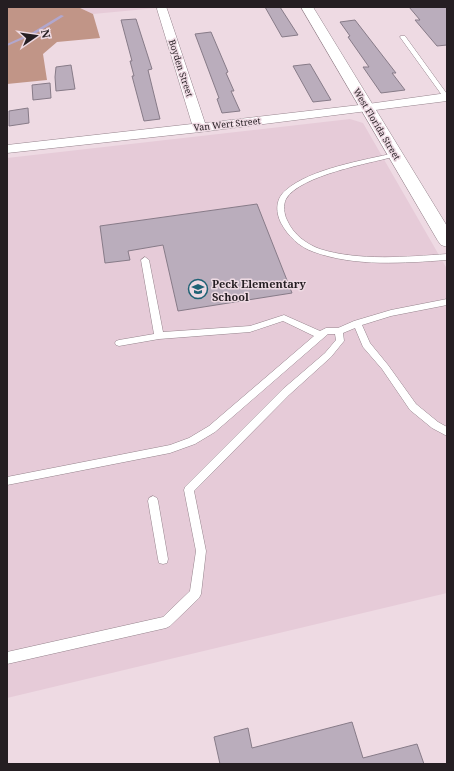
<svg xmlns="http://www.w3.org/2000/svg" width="454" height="771" font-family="'Noto Serif',serif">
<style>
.built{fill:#e6cbd8}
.forest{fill:#c19587}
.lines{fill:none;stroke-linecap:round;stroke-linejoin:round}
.stream{fill:#b1a7ce;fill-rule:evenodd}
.building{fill:#baadbc;stroke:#877b88}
.lane-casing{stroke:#96848d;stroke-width:1}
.street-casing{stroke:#96848d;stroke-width:1}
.secondary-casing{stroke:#96848d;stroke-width:1}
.lane{fill:#fff;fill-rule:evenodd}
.street{fill:#fff;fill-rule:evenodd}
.secondary{fill:#fff;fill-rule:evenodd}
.labels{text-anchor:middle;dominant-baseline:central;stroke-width:3;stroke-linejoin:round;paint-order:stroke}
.far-street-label{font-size:9px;fill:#251e22;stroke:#eedae3}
.poi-label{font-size:11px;font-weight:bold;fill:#251e22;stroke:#eedae3;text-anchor:start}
</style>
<rect width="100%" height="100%" fill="#eedae3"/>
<path class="built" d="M78 7H167L93 14Z
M350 119 363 123 447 269V593L7 698V158Z"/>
<path class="forest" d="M7 7H78L93 14 100 38 57 42 43 54 47 80 7 84Z"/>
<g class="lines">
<path class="stream" d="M61 15 64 16 35 34 7 46V44L33 32Z"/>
</g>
<path class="building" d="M265 7H280L298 35 282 37Z
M409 7H447V45L437 46 415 20H420Z
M136 19 152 69 148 70 160 119 144 121 132 76H134L130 61H132L121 20Z
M355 20 396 73H392L405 90 381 93 363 67H369L348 37 350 36 340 22Z
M211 32 228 72 226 73 234 91H231L240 111 222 113 217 99 219 98 195 34Z
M310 64 331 100 313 102 293 66Z
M71 65 75 89 56 91 55 77 56 67Z
M50 83 51 98 33 100 32 85Z
M28 108 29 123 9 126V111Z
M257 204 292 293 178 311 163 245 128 251 130 260 105 263 100 226Z
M352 722 363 758 417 744 424 764H220L214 737 248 728 252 748Z"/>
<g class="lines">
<defs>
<path id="lane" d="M401 36H405L447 94V99L444 98 400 37Z
M395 153 398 155 397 156C371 163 300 175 286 199 283 205 284 214 287 220 293 234 306 244 320 249 358 261 407 257 447 254V260C404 263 356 267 314 252 299 247 288 236 281 223 275 211 276 198 286 190 310 169 364 160 395 153Z
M145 257 149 260 163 332 250 326 284 315 320 331 326 328H338L354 321 391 310 447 299V305L391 316 362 325 370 343 388 365 416 404 438 422 447 427V436L432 428 410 410 382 369 363 347 355 328 343 333 344 341 331 357 289 395 194 491 206 551 201 594 199 598 170 626 166 628 7 664V652L163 617 190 591 196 551 184 490 185 487 283 389 325 353 336 340 335 334H328L215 432 195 444 170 453 7 485V477L170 445 189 438 209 426 314 336 283 321 250 332 159 339 119 346 116 345 115 343 116 341 119 340 154 334 141 260Z
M153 496 157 498 158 501 168 559 167 563 163 564 159 563 158 559 148 501 149 498Z"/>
<path id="street" d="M158 7H166L167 9 205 123 368 104 447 93V101L200 132 7 153V145L192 124 157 9Z"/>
<path id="secondary" d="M301 7H313L447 226V247L441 245 438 241Z"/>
</defs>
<use href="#lane" class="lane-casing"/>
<use href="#street" class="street-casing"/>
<use href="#secondary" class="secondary-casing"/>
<use href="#lane" class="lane"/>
<use href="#street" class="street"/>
<use href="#secondary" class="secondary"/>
</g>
<defs>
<symbol id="school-ring" viewBox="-11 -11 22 22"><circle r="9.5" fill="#eedae3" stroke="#1f6275" stroke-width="1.5"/><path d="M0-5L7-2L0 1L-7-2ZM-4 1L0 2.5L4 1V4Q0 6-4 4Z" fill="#1f6275"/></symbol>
</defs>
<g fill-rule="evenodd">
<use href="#school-ring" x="187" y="278" width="22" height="22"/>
</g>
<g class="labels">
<g class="far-street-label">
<text transform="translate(181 68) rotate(72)">Boyden Street</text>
<text transform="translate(227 124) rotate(-6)">Van Wert Street</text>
<text transform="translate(377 124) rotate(59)">West Florida Street</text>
</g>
<g class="poi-label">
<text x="212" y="283">Peck Elementary<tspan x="212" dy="13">School</tspan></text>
</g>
</g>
<rect width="454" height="771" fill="none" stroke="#251e22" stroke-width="16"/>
<g transform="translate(36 36) rotate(77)" stroke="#eedae3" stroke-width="3" paint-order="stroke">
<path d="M0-3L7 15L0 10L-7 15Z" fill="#251e22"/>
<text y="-6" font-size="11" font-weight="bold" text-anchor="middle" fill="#251e22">N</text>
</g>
</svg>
